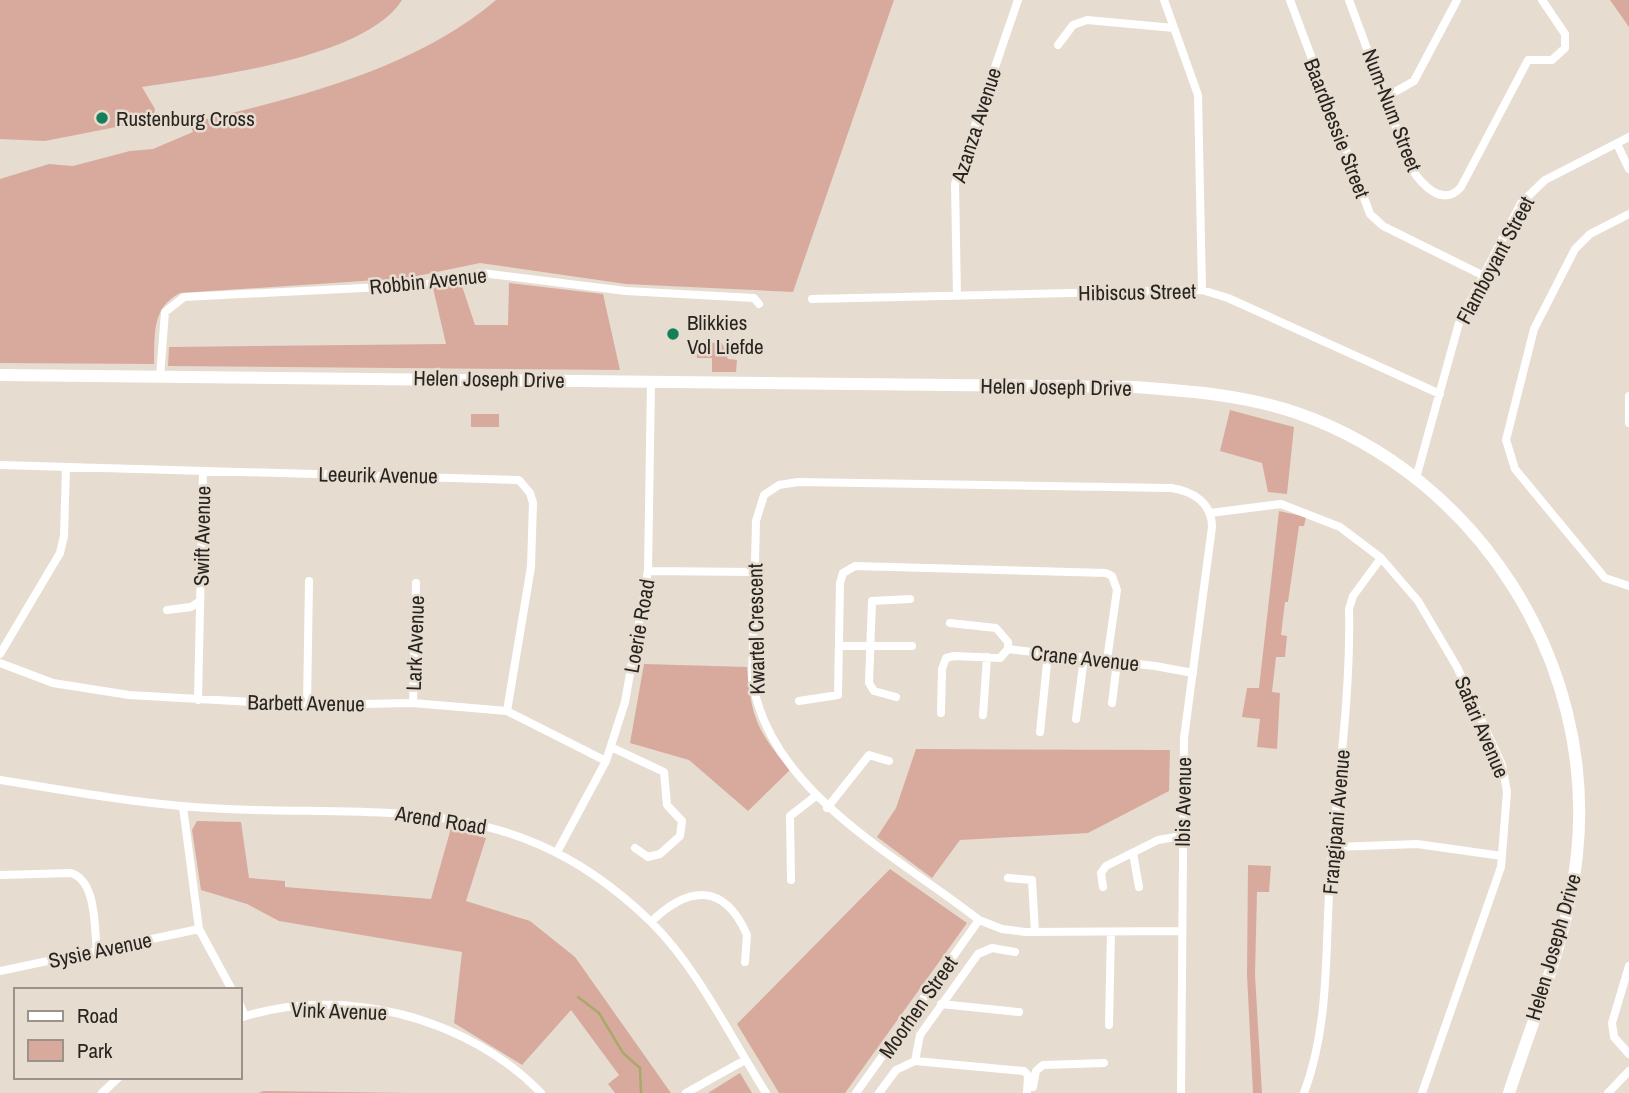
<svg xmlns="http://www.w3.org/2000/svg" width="1629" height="1093" font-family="'Archivo Narrow',sans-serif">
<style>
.green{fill:#d8aa9d}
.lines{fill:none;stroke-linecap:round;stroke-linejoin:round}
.stream{stroke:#a9aa6a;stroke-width:2.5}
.street{stroke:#fff;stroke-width:8}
.secondary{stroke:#fff;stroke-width:12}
.poi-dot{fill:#157f5a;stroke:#e7dcd0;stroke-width:2.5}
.labels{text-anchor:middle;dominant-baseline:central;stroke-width:5;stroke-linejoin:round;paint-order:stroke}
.street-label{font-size:21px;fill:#28241f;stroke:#e7dcd0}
.poi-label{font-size:21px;fill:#28241f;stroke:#e7dcd0;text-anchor:start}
</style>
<rect width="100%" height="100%" fill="#e7dcd0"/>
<path class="green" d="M0 0H402C365 59 208 77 142 87L155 109 154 115 147 121 45 141 0 139Z
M496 0H894L793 292 626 284 480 263 408 278 180 293C151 308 155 335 154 364L0 363V179L49 164 73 166 130 151 153 149 193 132 189 123C293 99 414 70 496 0Z
M1610 0H1629V27Z
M461 283 475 325H508L509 283 603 294 620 370 168 366 169 347 446 344 433 288Z
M696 343H722L728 359 737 360 736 372H712V358H697Z
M1230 410 1294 427 1287 494 1268 492 1262 463 1220 451Z
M471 414H499V427H471Z
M1279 511 1306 517 1304 526H1299L1288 602H1285L1281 635 1287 636 1285 657H1276L1272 692 1280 693 1277 749 1257 747 1260 719 1242 717 1247 688H1259Z
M644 664 747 667C751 718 758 732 790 770L748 811 689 760 630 743Z
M916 749 1170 750 1169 791 1088 833 960 840 932 878 877 837 896 808Z
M197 821 241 822 249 878 285 881V887L431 899 451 828 486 838 466 901 530 921 575 957 671 1093H615L608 1084 619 1075 571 1010 522 1065 454 1023 462 952 279 921 247 904 201 890 192 830Z
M1248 865 1271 866 1269 892H1257L1255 975 1262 1093H1253L1247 975Z
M890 869 967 923 845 1093H779L737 1024Z
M740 1073 752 1093H708Z
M264 1091 413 1093H258Z"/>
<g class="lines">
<path class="stream" d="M578 997 599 1013 623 1053 640 1068 641 1093"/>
<path class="street" d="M1164 0 1198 95 1202 290
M1290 0 1370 214 1383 226 1482 275
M1349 0 1411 168C1422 185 1443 208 1461 187L1528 60H1552L1565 48V34L1542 0
M1058 45 1073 25 1087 20 1174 28
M1386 97 1414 81 1457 0
M1617 144 1629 169
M1629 214 1590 234 1575 249 1534 329 1506 440 1515 469 1605 578 1629 586
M957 296 955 184 1018 0
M812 299 1202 290 1228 298 1440 394
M160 377 165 312 184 297 422 285 482 273 626 291 754 298 759 304
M1629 396V423
M0 465 519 480 530 493 533 503 531 567 507 711
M1416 478 1459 323 1521 203 1545 180 1629 137
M1210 513 1281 504 1340 527 1381 558 1418 601 1457 667 1502 765 1507 792 1501 867 1422 1093
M648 571 754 572
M167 610 191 607 200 601
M950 623 996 628 1008 642V649
M839 646H912
M1008 649 1155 666 1193 673
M0 654 60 553 64 536 66 467
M0 663 53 683 129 695 307 705 413 703 507 711 606 761
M896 697 874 691 869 683 872 601 910 599
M198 700 203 471
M799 701 838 695 840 583 843 573 855 566 1106 573 1112 576 1117 590 1107 660
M413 703 416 583
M1112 703 1117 662
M307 705 309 581
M941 713 942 669 946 658 954 656 1000 658 1008 649
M983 715 987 657
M1076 719 1084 658
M1040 732 1048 654
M611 747 664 772 667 805 682 821 680 836 660 854 648 857 635 848
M0 780C75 792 150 806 226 809 394 816 517 792 651 922 697 967 731 1038 766 1093
M183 807 199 929 232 990
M827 808 869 755 889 761
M1334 847 1417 844 1502 856
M557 852 606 761 625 702 648 571 651 383
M1133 853 1139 887
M0 875 71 873C97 881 94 928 97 950
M1008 878 1032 880 1035 932
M791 880 790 816 817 795
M1103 887 1101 873 1106 866 1158 840 1182 836
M651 922C688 886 724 882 747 935L745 962
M1629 966 1612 1023 1614 1037 1629 1054
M0 971 199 929
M941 1004 1019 1012
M240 1005 245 1016
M240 1018C341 984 468 1017 541 1093
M1109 1025 1111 932
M915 1061 920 1035 978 954 992 948 1015 952
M1033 1087 1036 1071 1043 1065 1104 1063
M102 1093 119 1077
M686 1093 745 1060
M856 1093 979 920
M879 1093 896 1070 915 1061 1024 1071 1028 1075 1027 1093
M1181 1093 1184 738 1212 527C1212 503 1193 491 1171 488L798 482 779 485 764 495 756 521 752 679C769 792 898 856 979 920L1002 929 1025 932 1182 931
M1304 1093C1330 1024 1325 949 1330 876 1337 787 1351 698 1349 609L1353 596 1381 558
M1608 1093 1629 1071"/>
<path class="secondary" d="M0 375 1135 387C1190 391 1244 395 1297 413 1478 476 1597 663 1577 854 1569 935 1534 1016 1509 1093"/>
</g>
<g class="poi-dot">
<circle cx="102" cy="118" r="7"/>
<circle cx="673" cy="334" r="7"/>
</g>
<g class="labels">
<g class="street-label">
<text transform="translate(1392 110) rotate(69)">Num-Num Street</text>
<text transform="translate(976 125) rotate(-72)">Azanza Avenue</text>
<text transform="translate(1337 128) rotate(69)">Baardbessie Street</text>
<text transform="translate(1495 260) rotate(-62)">Flamboyant Street</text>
<text transform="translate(428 281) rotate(-6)">Robbin Avenue</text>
<text transform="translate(1137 292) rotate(-1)">Hibiscus Street</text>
<text transform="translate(489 379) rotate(1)">Helen Joseph Drive</text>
<text transform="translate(1056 387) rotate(1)">Helen Joseph Drive</text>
<text transform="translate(378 475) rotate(1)">Leeurik Avenue</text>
<text transform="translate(202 536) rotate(-89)">Swift Avenue</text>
<text transform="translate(639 626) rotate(-80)">Loerie Road</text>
<text transform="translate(756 629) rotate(-91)">Kwartel Crescent</text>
<text transform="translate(415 643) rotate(-88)">Lark Avenue</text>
<text transform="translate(1085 658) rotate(6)">Crane Avenue</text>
<text transform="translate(306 703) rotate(1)">Barbett Avenue</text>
<text transform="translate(1482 727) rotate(67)">Safari Avenue</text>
<text transform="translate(1183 802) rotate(-89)">Ibis Avenue</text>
<text transform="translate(441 820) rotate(9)">Arend Road</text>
<text transform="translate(1336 822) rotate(-85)">Frangipani Avenue</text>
<text transform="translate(1553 947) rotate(-74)">Helen Joseph Drive</text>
<text transform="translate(100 950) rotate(-12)">Sysie Avenue</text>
<text transform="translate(918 1007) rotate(-55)">Moorhen Street</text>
<text transform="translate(339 1011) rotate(2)">Vink Avenue</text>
</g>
<g class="poi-label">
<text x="116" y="118">Rustenburg Cross</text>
<text x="687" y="322">Blikkies<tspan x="687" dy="24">Vol Liefde</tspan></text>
</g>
</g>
<rect x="14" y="988" width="228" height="91" fill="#e7dcd0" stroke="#9b9289" stroke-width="2"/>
<rect x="28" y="1011" width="35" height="10" fill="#ffffff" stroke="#9b9289" stroke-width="2"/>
<text x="77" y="1023" font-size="21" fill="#28241f">Road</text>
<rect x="28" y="1040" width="35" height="21" fill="#d8aa9d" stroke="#9b9289" stroke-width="2"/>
<text x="77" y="1058" font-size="21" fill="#28241f">Park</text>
</svg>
